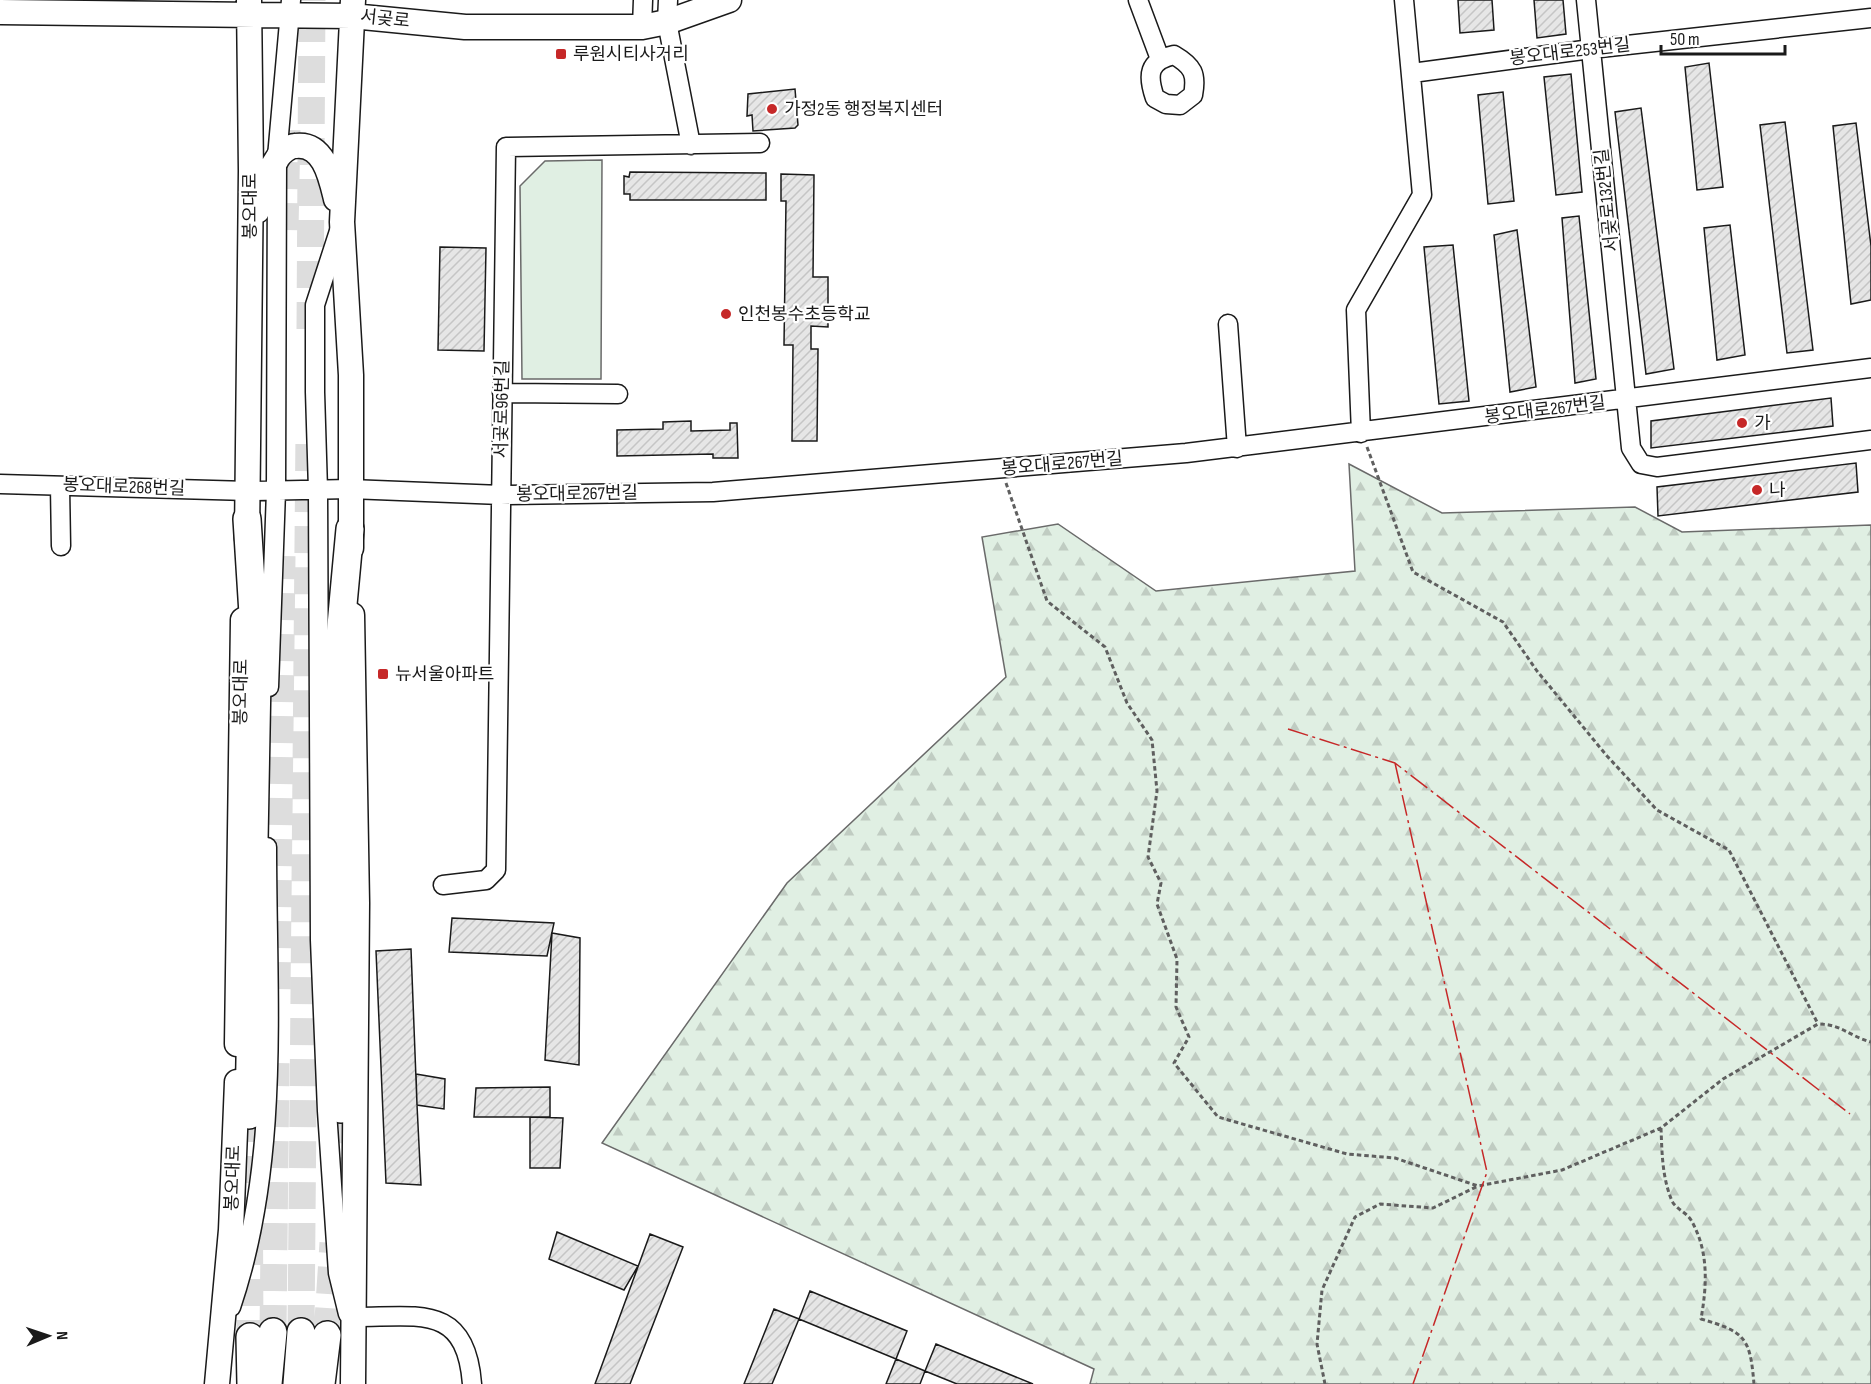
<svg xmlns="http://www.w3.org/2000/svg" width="1871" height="1384" font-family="'Sofia Sans Condensed','Noto Sans KR',sans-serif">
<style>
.forest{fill:url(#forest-firs);stroke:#6a6a6a;stroke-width:1.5}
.park{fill:#e0efe3;stroke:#6a6a6a;stroke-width:1.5}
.building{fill:url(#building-hatch);stroke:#1a1a1a;stroke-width:1.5}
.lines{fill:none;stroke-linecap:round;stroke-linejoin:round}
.highway-tunnel{stroke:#ddd;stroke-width:27;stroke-dasharray:27 14;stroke-linecap:butt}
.minor-casing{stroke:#1a1a1a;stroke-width:21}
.major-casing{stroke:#1a1a1a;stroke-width:27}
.highway-casing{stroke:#1a1a1a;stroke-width:30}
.path{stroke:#5f5f5f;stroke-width:3;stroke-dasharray:4.5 3;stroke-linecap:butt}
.minor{stroke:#fff;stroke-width:18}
.major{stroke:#fff;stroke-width:24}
.highway{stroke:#fff;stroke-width:27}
.power{stroke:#c62828;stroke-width:1.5;stroke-dasharray:21 4.5 3 4.5;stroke-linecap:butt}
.poi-dot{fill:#c62828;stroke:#fff;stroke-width:2}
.labels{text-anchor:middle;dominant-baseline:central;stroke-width:4.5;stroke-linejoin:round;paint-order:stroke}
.street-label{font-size:18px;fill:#1a1a1a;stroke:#fff}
.poi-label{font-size:18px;fill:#1a1a1a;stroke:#fff;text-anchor:start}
</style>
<defs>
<pattern id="forest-firs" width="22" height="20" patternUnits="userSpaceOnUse" patternTransform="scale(1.5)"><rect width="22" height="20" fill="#e0efe3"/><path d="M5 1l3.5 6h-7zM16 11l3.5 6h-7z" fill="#c0ccc2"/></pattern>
<pattern id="building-hatch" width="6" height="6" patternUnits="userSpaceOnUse" patternTransform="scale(1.5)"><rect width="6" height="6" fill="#e6e6e6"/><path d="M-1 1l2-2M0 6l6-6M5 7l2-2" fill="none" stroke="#c5c5c5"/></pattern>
</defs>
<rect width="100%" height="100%" fill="#fff"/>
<path class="forest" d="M1349 464 1442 513 1635 507 1682 532 1871 525V1384H1090L1094 1369 602 1143 787 883 1006 677 982 537 1058 524 1156 591 1355 571Z"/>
<path class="park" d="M602 160 601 379H522L520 186 545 161Z"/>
<path class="building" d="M1458 0H1492L1494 30 1460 33Z
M1534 0H1563L1566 34 1537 38Z
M1709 63 1723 187 1697 190 1685 67Z
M1571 74 1582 192 1556 195 1544 77Z
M795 89 798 125 795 128 753 131 752 115 747 116 748 94Z
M1503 92 1514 201 1488 204 1478 95Z
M1641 108 1674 369 1646 374 1615 112Z
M1785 122 1813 350 1787 353 1760 125Z
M1856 123 1871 246V300L1851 304 1833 126Z
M630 172 766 173V200H630V194H624V176L629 177Z
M781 174 814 175 813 277H828V327L811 326V349H818L817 441H792L793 345H784L786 201H781Z
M1579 216 1596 379 1575 383 1562 218Z
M1730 225 1745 355 1717 360 1704 228Z
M1517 230 1536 387 1510 392 1494 235Z
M1453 245 1469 401 1439 404 1424 247Z
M440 247 486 248 484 351 438 350Z
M1831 398 1833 426 1651 448V421Z
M691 421V431L730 430V423H737L738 458H713V454L617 456V430L663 429V422Z
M1856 463 1858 492 1658 516 1657 487Z
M452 918 554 923 547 956 449 952Z
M552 933 580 938 579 1065 545 1060Z
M411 949 417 1105 421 1185 386 1183 376 951Z
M416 1074 445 1079 444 1109 417 1105Z
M550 1087V1117H474L476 1088Z
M530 1117 563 1118 560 1168H530Z
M557 1232 638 1266 624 1290 549 1259Z
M650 1234 683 1247 630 1384H595Z
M810 1291 907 1331 896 1359 799 1319Z
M774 1309 799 1319 772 1384H744Z
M936 1344 1033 1384H957L925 1371Z
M896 1359 925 1371 920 1384H886Z"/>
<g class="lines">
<path class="highway-tunnel" d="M285 230 287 130
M310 329 312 0
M277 989 282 556
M249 1115 250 1337
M336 1184 341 1109
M273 1332 276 1063
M301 1332 309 431
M327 1335 333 1243"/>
<defs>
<path id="minor" d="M668 0 667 22 691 145
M1138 0 1160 59
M1586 0 1631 448 1641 464 1657 467 1871 440
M642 27 643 0
M1174 55C1193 66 1197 74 1193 95L1180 105 1166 104 1155 98C1147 75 1148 61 1174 55Z
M1412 73 1591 49 1871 18
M339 231 315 305V392L318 490 320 940 327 1111 338 1273 348 1314
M1228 324 1237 448
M502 393 618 394
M1361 433 1356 310 1422 195 1404 0
M0 484 248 491 350 489 501 495 713 492 1186 453 1871 368
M60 486 61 546
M269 687 276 491 277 157 291 0
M443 885 486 880 496 870 506 147 760 143
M231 1307C281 1160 267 1000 267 847
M355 1317C418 1317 466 1303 472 1384"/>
<path id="major" d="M0 12 352 16 465 27H642L667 22 729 0
M257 211C262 194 267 174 277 159 280 153 289 146 295 146 324 142 331 178 336 199
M247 538 251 171 249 0
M351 548V375L342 222 353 0
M352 615 357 903 353 1384
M237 1044 243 620
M217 1384 231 1230 237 1082"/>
<path id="highway" d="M247 519 257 677 249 1115
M341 1109 338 658 350 529
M250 1337 251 1384
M268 1384 273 1332
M297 1384 301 1332
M321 1384 327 1335"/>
</defs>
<use href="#minor" class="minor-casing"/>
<use href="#major" class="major-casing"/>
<use href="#highway" class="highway-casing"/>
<path class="path" d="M1367 447 1413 572 1503 622 1537 671 1607 756 1657 810 1729 850 1818 1024
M1006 483 1047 601 1105 647 1127 703 1152 740 1157 791 1148 857 1161 883 1157 904 1177 959 1176 1007 1189 1037 1174 1063 1218 1117 1347 1154 1395 1158 1478 1186 1562 1170 1661 1128 1723 1079 1818 1024C1841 1024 1849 1036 1871 1042
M1661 1128C1662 1153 1662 1177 1672 1201 1676 1209 1686 1212 1691 1220 1709 1251 1707 1285 1701 1319 1746 1332 1750 1338 1754 1384
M1325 1384 1317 1344 1322 1290 1355 1217 1380 1204 1433 1208 1478 1186"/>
<use href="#minor" class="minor"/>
<use href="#major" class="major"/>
<use href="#highway" class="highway"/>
<path class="power" d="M1288 729 1395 763 1850 1114
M1395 763 1487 1172 1413 1384"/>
</g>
<g class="poi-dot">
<rect x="555" y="48" width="12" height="12" rx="3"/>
<circle cx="772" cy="109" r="6"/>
<circle cx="726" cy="314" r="6"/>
<circle cx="1742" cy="423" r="6"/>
<circle cx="1757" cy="490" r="6"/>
<rect x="377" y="668" width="12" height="12" rx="3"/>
</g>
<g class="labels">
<g class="street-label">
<text transform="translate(385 19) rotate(6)">서곶로</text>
<text transform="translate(1570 52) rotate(-7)">봉오대로253번길</text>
<text transform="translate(1607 200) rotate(-96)">서곶로132번길</text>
<text transform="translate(250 206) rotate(-90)">봉오대로</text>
<text transform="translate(502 409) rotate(-89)">서곷로96번길</text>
<text transform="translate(1545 410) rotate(-7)">봉오대로267번길</text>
<text transform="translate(1062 464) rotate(-5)">봉오대로267번길</text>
<text transform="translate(124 487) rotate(2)">봉오대로268번길</text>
<text transform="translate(577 494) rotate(-1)">봉오대로267번길</text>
<text transform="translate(241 692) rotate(-89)">봉오대로</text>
<text transform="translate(233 1178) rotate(-88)">봉오대로</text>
</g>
<g class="poi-label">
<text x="573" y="54">루원시티사거리</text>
<text x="784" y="109">가정2동 행정복지센터</text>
<text x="738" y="314">인천봉수초등학교</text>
<text x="1754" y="423">가</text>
<text x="1769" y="490">나</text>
<text x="395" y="674">뉴서울아파트</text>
</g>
</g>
<g transform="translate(48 1336) rotate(88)" stroke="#ffffff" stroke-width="4.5" paint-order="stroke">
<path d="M0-4.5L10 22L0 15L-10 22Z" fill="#1a1a1a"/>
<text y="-9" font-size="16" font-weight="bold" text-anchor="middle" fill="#1a1a1a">N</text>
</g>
<path d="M1661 45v9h124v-9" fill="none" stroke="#1a1a1a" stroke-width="3"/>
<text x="1670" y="45" font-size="18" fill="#1a1a1a" stroke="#ffffff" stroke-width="4.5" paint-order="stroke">50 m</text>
</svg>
